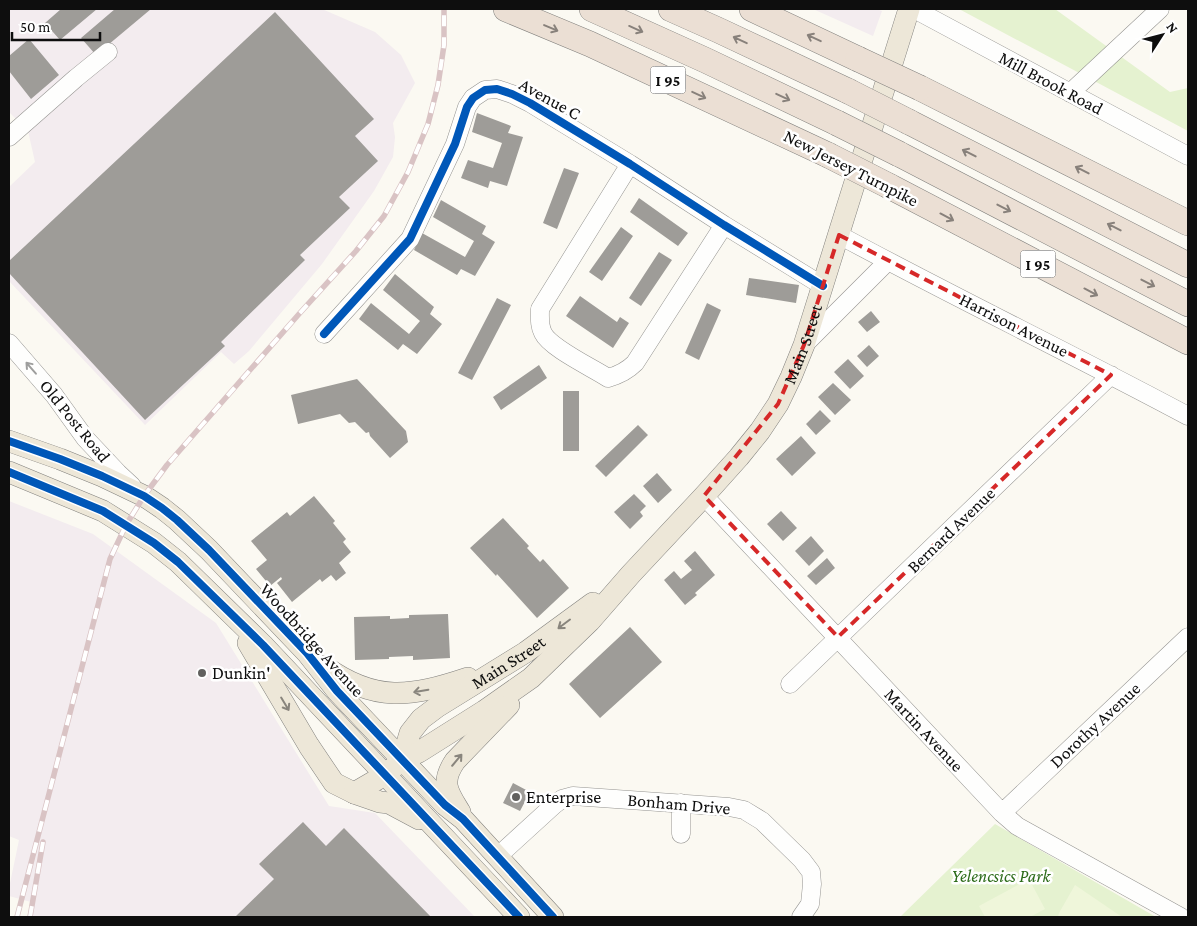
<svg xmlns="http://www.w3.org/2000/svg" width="1197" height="926" font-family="'Crimson Pro',serif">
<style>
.industrial{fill:#f3ecef}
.green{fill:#e5f2d0}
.pitch{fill:#eff6da}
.building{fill:#9e9c98}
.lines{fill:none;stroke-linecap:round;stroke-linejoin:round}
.minor-casing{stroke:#959491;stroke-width:19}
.major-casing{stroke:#82817e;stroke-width:22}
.highway-casing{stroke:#82817e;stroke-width:26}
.minor{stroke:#fefefd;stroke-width:18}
.major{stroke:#ede7d8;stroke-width:21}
.highway{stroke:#ebdfd4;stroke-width:25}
.rail-casing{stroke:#d9c3c4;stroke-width:5.5}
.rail{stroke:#fff;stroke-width:4;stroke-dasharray:11;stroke-linecap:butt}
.highway-bridge-casing{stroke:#82817e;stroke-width:26;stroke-linecap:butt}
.highway-bridge{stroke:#ebdfd4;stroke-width:25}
.cycleway-casing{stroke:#fff;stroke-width:11}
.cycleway{stroke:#0057b8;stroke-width:8}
.oneway{stroke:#88817b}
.oneway2{stroke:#9e9e9d}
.oneway3{stroke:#89857d}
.marked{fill:none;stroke:#d62828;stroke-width:4;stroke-dasharray:10 6;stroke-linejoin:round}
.poi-dot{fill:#61605e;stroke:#fff;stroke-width:2}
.labels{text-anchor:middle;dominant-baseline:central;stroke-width:5;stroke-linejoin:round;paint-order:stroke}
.shield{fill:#fff;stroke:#565656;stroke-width:1}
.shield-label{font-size:16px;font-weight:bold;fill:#0e0e0e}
.street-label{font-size:18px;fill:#0e0e0e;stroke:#fff}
.poi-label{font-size:18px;fill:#0e0e0e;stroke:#fff;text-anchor:start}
.park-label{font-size:18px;font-style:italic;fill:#2c6b19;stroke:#fff}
</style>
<rect width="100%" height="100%" fill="#fbf9f2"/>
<path class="industrial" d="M9 9H322L375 32 401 55 415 83 393 123 395 137 393 157 374 191 322 264 249 351 234 364 221 352 145 425 9 281V187L35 162 28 131 9 112Z
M813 9H876L882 11 873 36Z
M9 501 93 534 216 623 329 806 375 813 475 917H27L31 902 9 896V888L19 840 9 836Z"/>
<path class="green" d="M959 9H1055L1170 92 1188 88V131Z
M995 824 1156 917H900Z"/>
<path class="pitch" d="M1029 879 1045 909 1030 917H985L979 906Z
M1075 885 1122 917H1058L1059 913Z"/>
<path class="building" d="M61 9H97L60 40 45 23Z
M115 9H151L96 55 81 38Z
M275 12 374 119 355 136 378 161 339 197 350 208 300 255 305 260 221 342 225 346 145 420 9 273V261Z
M29 39 59 75 31 99 9 71V56Z
M477 113 511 126 508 133 523 137 507 186 490 181 488 188 461 178 468 160 493 168 502 143 472 132Z
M564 168 579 173 557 229 543 223Z
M639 198 688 233 678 246 630 212Z
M441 200 486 226 482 234 495 242 475 276 461 269 457 275 414 250 422 233 465 257 474 241 433 217Z
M621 227 633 236 602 281 589 272Z
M659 252 672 260 641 306 629 298Z
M395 274 434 307 430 314 442 324 417 354 403 344 398 350 359 319 371 303 409 334 420 321 383 290Z
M749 278 799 285 796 303 746 295Z
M580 296 617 322 620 317 629 323 613 348 566 316Z
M497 298 511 305 472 380 458 373Z
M707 303 721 310 699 360 685 353Z
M871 311 880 322 867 332 858 322Z
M869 345 879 356 867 367 857 356Z
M848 359 864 376 850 389 834 372Z
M539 365 547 378 501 410 493 397Z
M357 379 406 431 408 442 390 458 370 436 369 432 366 433 355 422 349 423 340 414 298 424 291 395Z
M833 383 851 400 835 415 818 397Z
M563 391H579V451H563Z
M820 410 831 421 816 435 806 424Z
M638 425 648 435 606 477 595 466Z
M801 436 816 453 792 476 776 459Z
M657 473 672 490 658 503 643 486Z
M634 494 646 506 640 512 643 516 630 529 614 512Z
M314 496 335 521 333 523 346 539 343 542 351 552 339 563 346 573 336 581 331 575 322 582 320 579 292 602 277 583 282 579 281 577 270 586 256 569 267 560 251 541 287 512 290 516Z
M781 511 797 528 783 541 767 524Z
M503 518 529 546 527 548 540 562 543 559 569 588 537 618 497 574 496 576 470 548Z
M811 536 824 551 809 566 795 551Z
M695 551 715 575 695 593 697 595 685 605 664 580 674 571 681 579 692 570 684 561Z
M827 558 835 568 816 585 807 576Z
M448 614 450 658 413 660V656L389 657V659L355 660 354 617 390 616V619L409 618V615Z
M630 627 662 662 600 718 569 684Z
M513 783 530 792 520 811 503 803Z
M303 822 326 846 344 828 431 917H235L274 879 259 864Z"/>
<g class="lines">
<defs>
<path id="minor" d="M914 9 1188 156
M1070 93 1160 9
M9 137 76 78 108 52
M630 164 540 309C540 318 539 325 543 333 550 348 593 368 608 378 619 375 627 371 635 363L724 225
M839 235C954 297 1072 354 1188 416
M324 334 410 239 455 144 467 107 473 98 485 90 497 89 512 94 530 103 630 164 724 225 823 286
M9 343 54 395 85 438 118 473 132 486
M804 345 888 261
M704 496 1002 813 1017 826 1181 917
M790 684 1111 375
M1002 813 1188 637
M681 834V803
M497 857 554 805 562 799 573 796 729 807 744 810 762 821 802 860 811 872 812 884 810 904 801 917"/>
<g id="major">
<path d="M9 441 60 459 102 476 144 496 162 508 177 520 209 550 307 653 337 691 445 805 463 819 553 917"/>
<path d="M9 472 103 511 154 543 178 562 263 645 519 917"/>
<path d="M248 643 309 746 334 783 354 793 380 802 389 803 419 819"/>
<path d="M324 666C375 703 411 697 468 678"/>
<path id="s1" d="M402 760 410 733 421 719 437 707 526 652 593 603"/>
<path id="s2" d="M354 793 385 775 402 760 419 752 484 711 531 678 590 621 631 574 704 496 739 457 760 431 778 404 791 377 804 345 909 9"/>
<path d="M460 812C448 792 440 783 455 761L509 705"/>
</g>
<path id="highway" d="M506 9 590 44 828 155
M592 9 705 60 837 123
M671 9 718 30 848 91
M752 9 858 59
M920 88 1188 223
M909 122 1188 265
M899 154 1188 304
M889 186 1188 342"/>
</defs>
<use href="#minor" class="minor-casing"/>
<use href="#major" class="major-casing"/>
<use href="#highway" class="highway-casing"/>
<use href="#minor" class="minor"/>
<use href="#major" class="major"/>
<use href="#highway" class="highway"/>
<defs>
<path id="rail" d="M17 917 110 559 126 525 144 496 167 465 299 314 356 251 384 216 408 172 428 124 438 85 444 45V9
M30 917 43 842"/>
</defs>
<use href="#rail" class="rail-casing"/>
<use href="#rail" class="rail"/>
<defs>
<path id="highway-bridge" d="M858 59 920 88
M848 91 909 122
M837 123 899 154
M828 155 889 186"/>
</defs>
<use href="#highway-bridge" class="highway-bridge-casing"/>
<use href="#highway-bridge" class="highway-bridge"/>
<defs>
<path id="cycleway" d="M324 334 410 239 455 144 467 107 473 98 485 90 497 89 512 94 530 103 630 164 724 225 823 286
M9 441 60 459 102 476 144 496 162 508 177 520 209 550 307 653 337 691 445 805 463 819 553 917
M9 472 103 511 154 543 178 562 263 645 519 917"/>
</defs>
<use href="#cycleway" class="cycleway-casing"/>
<use href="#cycleway" class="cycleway"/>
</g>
<defs><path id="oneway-shaft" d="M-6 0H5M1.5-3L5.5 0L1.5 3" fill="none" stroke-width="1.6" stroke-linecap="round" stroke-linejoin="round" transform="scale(1.25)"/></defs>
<g class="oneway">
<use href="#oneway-shaft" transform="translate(551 28) rotate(23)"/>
<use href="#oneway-shaft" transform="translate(636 29) rotate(24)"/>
<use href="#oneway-shaft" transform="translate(814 38) rotate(-155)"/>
<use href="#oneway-shaft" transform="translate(740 40) rotate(-155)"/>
<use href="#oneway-shaft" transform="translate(699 95) rotate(25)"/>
<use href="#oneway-shaft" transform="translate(783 97) rotate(25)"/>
<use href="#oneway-shaft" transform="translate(969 153) rotate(-153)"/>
<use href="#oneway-shaft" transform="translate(1082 170) rotate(-153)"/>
<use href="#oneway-shaft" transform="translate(1004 208) rotate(27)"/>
<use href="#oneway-shaft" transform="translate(947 217) rotate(28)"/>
<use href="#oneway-shaft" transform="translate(1114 227) rotate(-153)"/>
<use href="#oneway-shaft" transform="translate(1148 283) rotate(27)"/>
<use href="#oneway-shaft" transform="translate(1091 292) rotate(28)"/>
</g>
<use class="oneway2" href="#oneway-shaft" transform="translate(31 368) rotate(-131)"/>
<g class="oneway3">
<use href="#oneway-shaft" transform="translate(564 624) rotate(143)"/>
<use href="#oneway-shaft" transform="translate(421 691) rotate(170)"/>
<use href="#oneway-shaft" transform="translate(285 704) rotate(59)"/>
<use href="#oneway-shaft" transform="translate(457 760) rotate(-50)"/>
</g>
<path class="marked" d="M839 235 1111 375 838 637 704 496 778 404 804 345Z"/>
<g class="poi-dot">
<circle cx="202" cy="673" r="5"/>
<circle cx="516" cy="797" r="5"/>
</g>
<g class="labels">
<g class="shield">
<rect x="650.5" y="66.5" width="35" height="27" rx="4"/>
<rect x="1020.5" y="250.5" width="35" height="27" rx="4"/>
</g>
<g class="shield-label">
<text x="668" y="80">I 95</text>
<text x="1038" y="264">I 95</text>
</g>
<g class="street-label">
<text transform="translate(1051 83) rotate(28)">Mill Brook Road</text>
<text transform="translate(550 99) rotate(29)">Avenue C</text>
<text transform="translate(851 168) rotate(27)">New Jersey Turnpike</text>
<text transform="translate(1014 325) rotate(27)">Harrison Avenue</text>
<text stroke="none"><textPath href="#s2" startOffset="646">Main Street</textPath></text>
<text transform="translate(75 421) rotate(51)">Old Post Road</text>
<text transform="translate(951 530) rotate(-44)">Bernard Avenue</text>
<text transform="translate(312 640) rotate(48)">Woodbridge Avenue</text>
<text stroke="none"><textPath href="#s1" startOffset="150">Main Street</textPath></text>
<text transform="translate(1095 725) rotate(-43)">Dorothy Avenue</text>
<text transform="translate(924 730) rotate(47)">Martin Avenue</text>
<text transform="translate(679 804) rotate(5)">Bonham Drive</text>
</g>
<g class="poi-label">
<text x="212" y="673">Dunkin'</text>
<text x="526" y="797">Enterprise</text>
</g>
<g class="park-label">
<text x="1001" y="876">Yelencsics Park</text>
</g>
</g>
<rect width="1197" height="926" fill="none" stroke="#0e0e0e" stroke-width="20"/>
<g transform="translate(1162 35) rotate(54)" stroke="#ffffff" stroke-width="4" paint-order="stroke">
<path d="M0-4L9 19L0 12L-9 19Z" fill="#0e0e0e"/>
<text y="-8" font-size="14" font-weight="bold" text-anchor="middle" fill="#0e0e0e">N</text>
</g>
<path d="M12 32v8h88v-8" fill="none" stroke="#0e0e0e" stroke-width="2.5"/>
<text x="20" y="32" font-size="15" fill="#0e0e0e" stroke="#ffffff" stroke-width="4" paint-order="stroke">50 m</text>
</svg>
